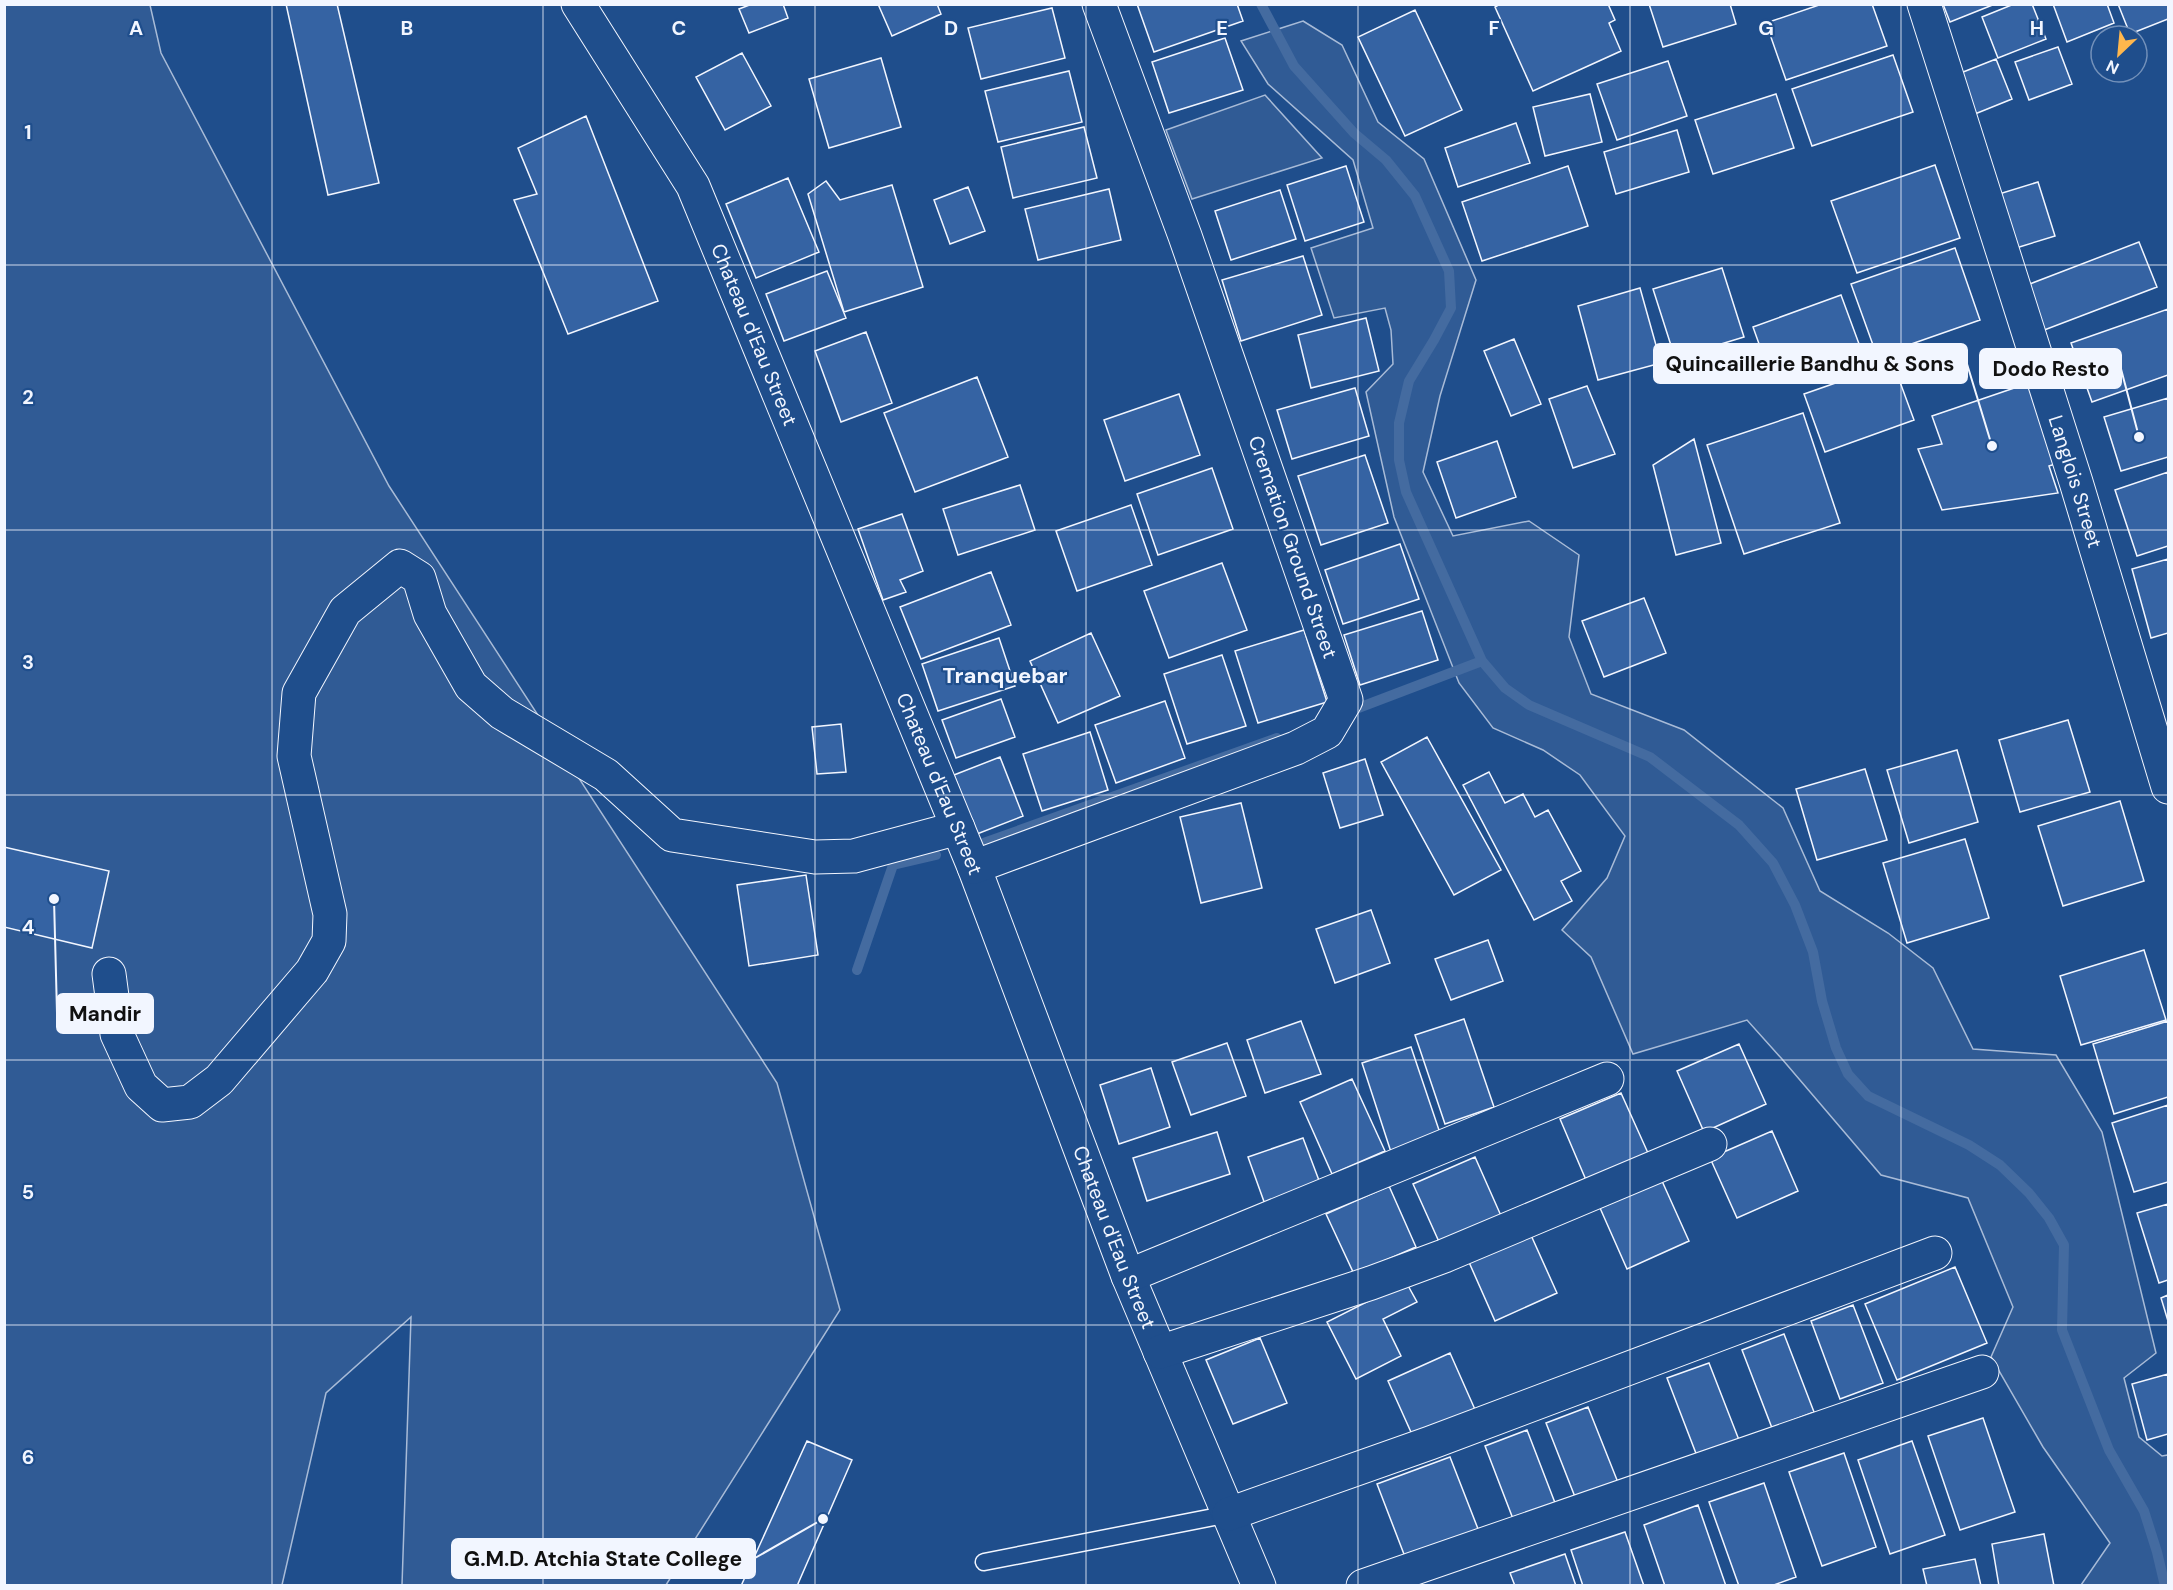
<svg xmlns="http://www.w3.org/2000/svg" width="2173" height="1590" font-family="'DM Sans',sans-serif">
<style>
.green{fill:#305b95;stroke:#a8bbd7;stroke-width:1.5}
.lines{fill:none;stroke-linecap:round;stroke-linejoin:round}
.stream{stroke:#446ba0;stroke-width:10}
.building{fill:#3563a3;stroke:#f2f6ff;stroke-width:1.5}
.lane-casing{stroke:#f2f6ff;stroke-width:19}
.street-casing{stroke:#f2f6ff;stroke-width:35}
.lane{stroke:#1f4e8c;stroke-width:16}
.street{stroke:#1f4e8c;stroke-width:33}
.grid{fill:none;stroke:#f2f6ff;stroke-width:1.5;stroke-opacity:0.55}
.labels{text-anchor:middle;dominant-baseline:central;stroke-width:4.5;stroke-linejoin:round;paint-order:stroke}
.street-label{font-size:20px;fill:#f2f6ff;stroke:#1f4e8c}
.quarter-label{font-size:22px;font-weight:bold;fill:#f2f6ff;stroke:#1f4e8c}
.grid-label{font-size:20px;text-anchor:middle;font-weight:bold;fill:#f2f6ff;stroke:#1f4e8c;stroke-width:4.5;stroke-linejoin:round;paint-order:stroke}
.leader{fill:none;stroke:#f2f6ff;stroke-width:2}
.callout-dot{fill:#f2f6ff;stroke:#1f4e8c;stroke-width:2}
.callout{fill:#f2f6ff;stroke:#f2f6ff;stroke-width:2}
.callout-label{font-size:21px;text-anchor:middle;font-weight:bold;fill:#111}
</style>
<rect width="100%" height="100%" fill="#1f4e8c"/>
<path class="green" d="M5 5H150L161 53 389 486 777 1083 840 1310 666 1585H402L411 1317 326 1393 282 1585 5 1586Z
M1303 21 1342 45 1378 122 1424 159 1476 280 1440 396 1423 472 1453 536 1529 521 1579 555 1569 637 1591 694 1684 730 1783 808 1820 891 1888 933 1933 968 1973 1049 2056 1055 2102 1132 2156 1353 2124 1378 2139 1437 2162 1456 2168 1455V1585H2081L2110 1543 2043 1447 1991 1357 2013 1307 1968 1198 1881 1175 1782 1059 1747 1020 1633 1054 1591 957 1562 930 1607 878 1625 836 1580 775 1543 750 1493 728 1459 683 1394 517 1366 392 1393 364 1391 330 1385 308 1334 318 1311 248 1373 228 1353 160 1268 84 1241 41Z
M1265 95 1322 158 1192 199 1166 130Z"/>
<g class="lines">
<path class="stream" d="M1261 4 1294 66 1354 133 1386 160 1415 196 1449 271 1451 308 1434 340 1409 381 1399 423V460L1406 492 1482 661 1505 688 1529 705 1650 757 1739 825 1773 863 1795 905 1813 952 1822 1001 1836 1048 1848 1074 1868 1096 1969 1145 2000 1165 2029 1193 2049 1218 2064 1245 2062 1330 2109 1450 2144 1511 2157 1552 2165 1586
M1353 710 1482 661
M978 845 1277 738
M857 970 893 865 936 855"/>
</g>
<path class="building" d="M286 4H337L379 183 328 195Z
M752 4H783L788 18 749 33 739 9Z
M878 4H937L941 14 892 36Z
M1137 4H1237L1243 21 1154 52Z
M1500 4H1608L1615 20 1609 23 1621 51 1533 91 1495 7Z
M1649 4H1730L1736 24 1663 47Z
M1822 4H1872L1887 46 1786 80 1766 23Z
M1943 4H1995L1950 22Z
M2014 4H2032L2046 39 1998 58 1982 17Z
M2053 4H2107L2114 23 2067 42Z
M2118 4H2168V19L2130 34Z
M1052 8 1065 58 981 79 968 28Z
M1415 10 1462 110 1405 136 1358 37Z
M1225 38 1243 90 1169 113 1152 62Z
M2058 47 2072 84 2029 100 2015 62Z
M742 53 771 106 725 130 696 77Z
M1893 55 1913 112 1812 146 1792 89Z
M881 58 901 127 829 148 809 79Z
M1996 59 2012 99 1965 118 1948 78Z
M1668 61 1687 116 1617 140 1597 84Z
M1069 71 1082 122 998 142 985 91Z
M1590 94 1602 142 1545 156 1533 107Z
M1776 94 1794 148 1713 174 1695 120Z
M586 116 658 301 568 334 514 200 537 194 518 148Z
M1516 123 1530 163 1458 187 1445 148Z
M1084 127 1097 178 1013 198 1001 147Z
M1677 130 1689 172 1616 194 1604 152Z
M1935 165 1960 238 1857 273 1831 201Z
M1346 166 1364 222 1305 241 1287 185Z
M1568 166 1588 226 1482 261 1462 202Z
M788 178 819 252 756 278 726 204Z
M826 181 840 200 892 185 923 287 844 312 808 194Z
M2038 182 2055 236 2016 248 1999 194Z
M968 187 985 231 950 244 934 200Z
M1109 189 1121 240 1038 260 1025 209Z
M1280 190 1296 239 1231 260 1215 211Z
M2139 242 2157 287 2039 332 2022 287Z
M1955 248 1980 320 1877 356 1851 284Z
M1303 256 1322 315 1241 341 1222 280Z
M1722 268 1744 337 1675 358 1653 289Z
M827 271 846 318 784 341 766 294Z
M1640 288 1661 363 1598 380 1578 306Z
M1841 295 1862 352 1773 383 1753 327Z
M2168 309V375L2092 402 2071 343Z
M1366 318 1379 371 1311 388 1298 335Z
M866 332 892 403 841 422 815 351Z
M1514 339 1541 404 1511 416 1484 351Z
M1893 363 1914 420 1825 452 1804 394Z
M977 377 1008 457 915 492 884 413Z
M2029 383 2061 462 2049 466 2058 493 1942 510 1918 449 1942 444 1932 416Z
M1587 386 1615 454 1573 468 1549 399Z
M1355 388 1369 436 1292 459 1277 410Z
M1179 394 1200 455 1125 481 1104 420Z
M2168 398V457L2121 471 2104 417Z
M1803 413 1840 523 1744 554 1707 445Z
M1694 439 1721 543 1676 555 1653 465Z
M1497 441 1516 497 1456 518 1437 462Z
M1365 455 1388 523 1321 545 1298 476Z
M1212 468 1233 529 1158 555 1137 494Z
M2168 472V546L2137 556 2115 490Z
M1020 485 1035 530 958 555 943 509Z
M1131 505 1152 565 1077 591 1056 531Z
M902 514 923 571 900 580 906 592 883 600 858 529Z
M1400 544 1419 599 1343 624 1325 570Z
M2168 559V633L2151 638 2132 569Z
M1222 563 1247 630 1169 658 1144 591Z
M991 572 1011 625 921 659 900 607Z
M1644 598 1666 653 1604 677 1582 621Z
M1422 611 1438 660 1360 685 1344 635Z
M1304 630 1327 702 1258 723 1235 651Z
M1091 633 1120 696 1058 723 1030 661Z
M999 638 1015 686 938 711 922 664Z
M1222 655 1246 726 1187 744 1164 674Z
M1001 699 1015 737 956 758 942 720Z
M1165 701 1185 758 1116 783 1095 725Z
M2068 720 2090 792 2020 812 1999 740Z
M841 724 846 772 817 774 812 727Z
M1090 732 1108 790 1042 811 1023 754Z
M1427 737 1501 870 1454 895 1381 762Z
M1957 750 1978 822 1909 843 1887 770Z
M1000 757 1023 816 977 834 954 775Z
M1365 759 1383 815 1340 828 1323 773Z
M1865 769 1887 840 1817 860 1796 789Z
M1489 772 1505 803 1523 794 1535 817 1548 810 1581 871 1561 881 1572 901 1534 920 1463 785Z
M2120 801 2144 881 2063 906 2038 826Z
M1241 803 1262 888 1201 903 1180 817Z
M1965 839 1989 918 1907 943 1883 863Z
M4 847 109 871 92 948 4 927Z
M806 875 818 955 749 966 737 885Z
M1371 910 1390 963 1335 983 1316 929Z
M1488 940 1503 981 1451 1000 1435 959Z
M2144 950 2166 1020 2081 1045 2060 976Z
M1464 1019 1494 1107 1445 1124 1415 1035Z
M1301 1021 1321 1074 1265 1093 1247 1040Z
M2168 1021V1097L2114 1114 2093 1044Z
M1227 1043 1246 1096 1191 1115 1172 1062Z
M1739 1044 1766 1104 1704 1132 1677 1071Z
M1411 1047 1441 1136 1391 1152 1362 1063Z
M1151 1068 1170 1127 1119 1144 1100 1085Z
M1352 1079 1385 1151 1332 1174 1300 1102Z
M1621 1093 1648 1153 1586 1180 1560 1119Z
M2168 1105V1182L2134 1192 2112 1123Z
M1772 1131 1798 1191 1737 1218 1710 1158Z
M1217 1132 1230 1174 1147 1201 1133 1158Z
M1303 1138 1323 1191 1267 1210 1248 1157Z
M1475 1157 1502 1218 1440 1244 1413 1184Z
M1662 1181 1689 1241 1627 1269 1600 1208Z
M1389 1186 1416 1247 1354 1274 1326 1214Z
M2168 1204V1280L2159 1283 2137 1213Z
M1530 1233 1557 1293 1495 1321 1468 1260Z
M1955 1267 1987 1343 1897 1380 1865 1304Z
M1406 1282 1417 1302 1383 1319 1401 1356 1356 1379 1327 1322Z
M2168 1295V1321L2161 1298Z
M1853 1305 1883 1383 1840 1399 1811 1321Z
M1784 1334 1814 1412 1772 1428 1742 1350Z
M1260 1338 1287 1403 1233 1424 1206 1360Z
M1450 1353 1477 1414 1415 1441 1388 1381Z
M1709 1363 1739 1440 1697 1456 1667 1378Z
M2168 1374V1434L2147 1440 2132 1384Z
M1588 1407 1619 1485 1577 1502 1546 1423Z
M1983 1418 2015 1512 1960 1530 1928 1436Z
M1527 1430 1557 1508 1515 1524 1485 1446Z
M807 1441 852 1460 797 1586H741Z
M1912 1441 1945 1535 1890 1554 1858 1460Z
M1844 1453 1876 1547 1822 1566 1789 1472Z
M1450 1457 1480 1534 1407 1562 1377 1484Z
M1764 1483 1796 1577 1771 1586H1739L1709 1502Z
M1698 1505 1726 1586H1665L1644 1525Z
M1625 1532 1644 1586H1583L1571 1550Z
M2044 1534 2054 1586H1999L1992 1544Z
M1565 1554 1576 1586H1515L1510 1573Z
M1975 1559 1981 1586H1927L1923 1569Z"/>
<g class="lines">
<defs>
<path id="lane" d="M984 1562 1229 1514"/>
<g id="street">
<path id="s1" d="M578 4 693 186 974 867 1128 1276 1259 1586"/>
<path id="s2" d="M1924 4 2076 482 2168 787"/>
<path d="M974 867 1296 748 1327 732 1346 700 1185 236 1099 4"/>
<path d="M109 974 117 1034 141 1086 162 1105 190 1102 219 1080 312 971 329 941 330 914 294 756 299 693 345 611 400 566 419 578 430 614 471 686 502 713 606 775 672 835 815 857 854 856 958 828"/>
<path d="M1128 1276 1607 1079"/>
<path d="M1160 1352 1371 1283 1444 1256 1710 1144"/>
<path d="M1229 1514 1430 1443 1935 1253"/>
<path d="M1363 1586 1982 1372"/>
</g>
</defs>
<use href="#lane" class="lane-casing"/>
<use href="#street" class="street-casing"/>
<use href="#lane" class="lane"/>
<use href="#street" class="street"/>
</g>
<path class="grid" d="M272 4V1586M543 4V1586M815 4V1586M1086 4V1586M1358 4V1586M1630 4V1586M1901 4V1586M4 265H2168M4 530H2168M4 795H2168M4 1060H2168M4 1325H2168"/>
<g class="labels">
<g class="street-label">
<text stroke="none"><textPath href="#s1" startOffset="376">Chateau d'Eau Street</textPath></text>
<text stroke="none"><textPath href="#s2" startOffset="501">Langlois Street</textPath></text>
<text transform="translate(1293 547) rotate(71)">Cremation Ground Street</text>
<text stroke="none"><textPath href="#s1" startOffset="862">Chateau d'Eau Street</textPath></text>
<text stroke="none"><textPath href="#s1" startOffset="1348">Chateau d'Eau Street</textPath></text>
</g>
<g class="quarter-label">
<text x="1005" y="675">Tranquebar</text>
</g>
</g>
<g class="grid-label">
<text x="136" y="35">A</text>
<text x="407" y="35">B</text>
<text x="679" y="35">C</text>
<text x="951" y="35">D</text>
<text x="1222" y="35">E</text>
<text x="1494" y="35">F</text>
<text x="1766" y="35">G</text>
<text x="2037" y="35">H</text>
<text x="28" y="139">1</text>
<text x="28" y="404">2</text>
<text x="28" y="669">3</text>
<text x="28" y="934">4</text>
<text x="28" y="1199">5</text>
<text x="28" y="1464">6</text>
</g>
<path class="leader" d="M1992 446L1967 364M2139 437L2121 369M54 899L57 1013M823 1519L755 1558"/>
<g class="callout-dot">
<circle cx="1992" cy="446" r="6"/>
<circle cx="2139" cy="437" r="6"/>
<circle cx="54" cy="899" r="6"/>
<circle cx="823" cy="1519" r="6"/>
</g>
<g class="callout">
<rect x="1654" y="344" width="313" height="39" rx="6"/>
<rect x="1980" y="349" width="141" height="39" rx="6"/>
<rect x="57" y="994" width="96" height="39" rx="6"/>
<rect x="452" y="1539" width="303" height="39" rx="6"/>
</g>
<g class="callout-label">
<text x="1810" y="371">Quincaillerie Bandhu &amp; Sons</text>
<text x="2051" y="376">Dodo Resto</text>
<text x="105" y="1021">Mandir</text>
<text x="603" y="1566">G.M.D. Atchia State College</text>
</g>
<rect width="2173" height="1590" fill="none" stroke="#f2f6ff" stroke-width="12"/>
<g transform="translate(2119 54) rotate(206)"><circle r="28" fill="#1f4e8c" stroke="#7391ba" stroke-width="1.5"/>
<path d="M0-4.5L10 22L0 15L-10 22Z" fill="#ffb74d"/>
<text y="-9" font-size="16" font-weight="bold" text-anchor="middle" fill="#f2f6ff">N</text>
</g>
</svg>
